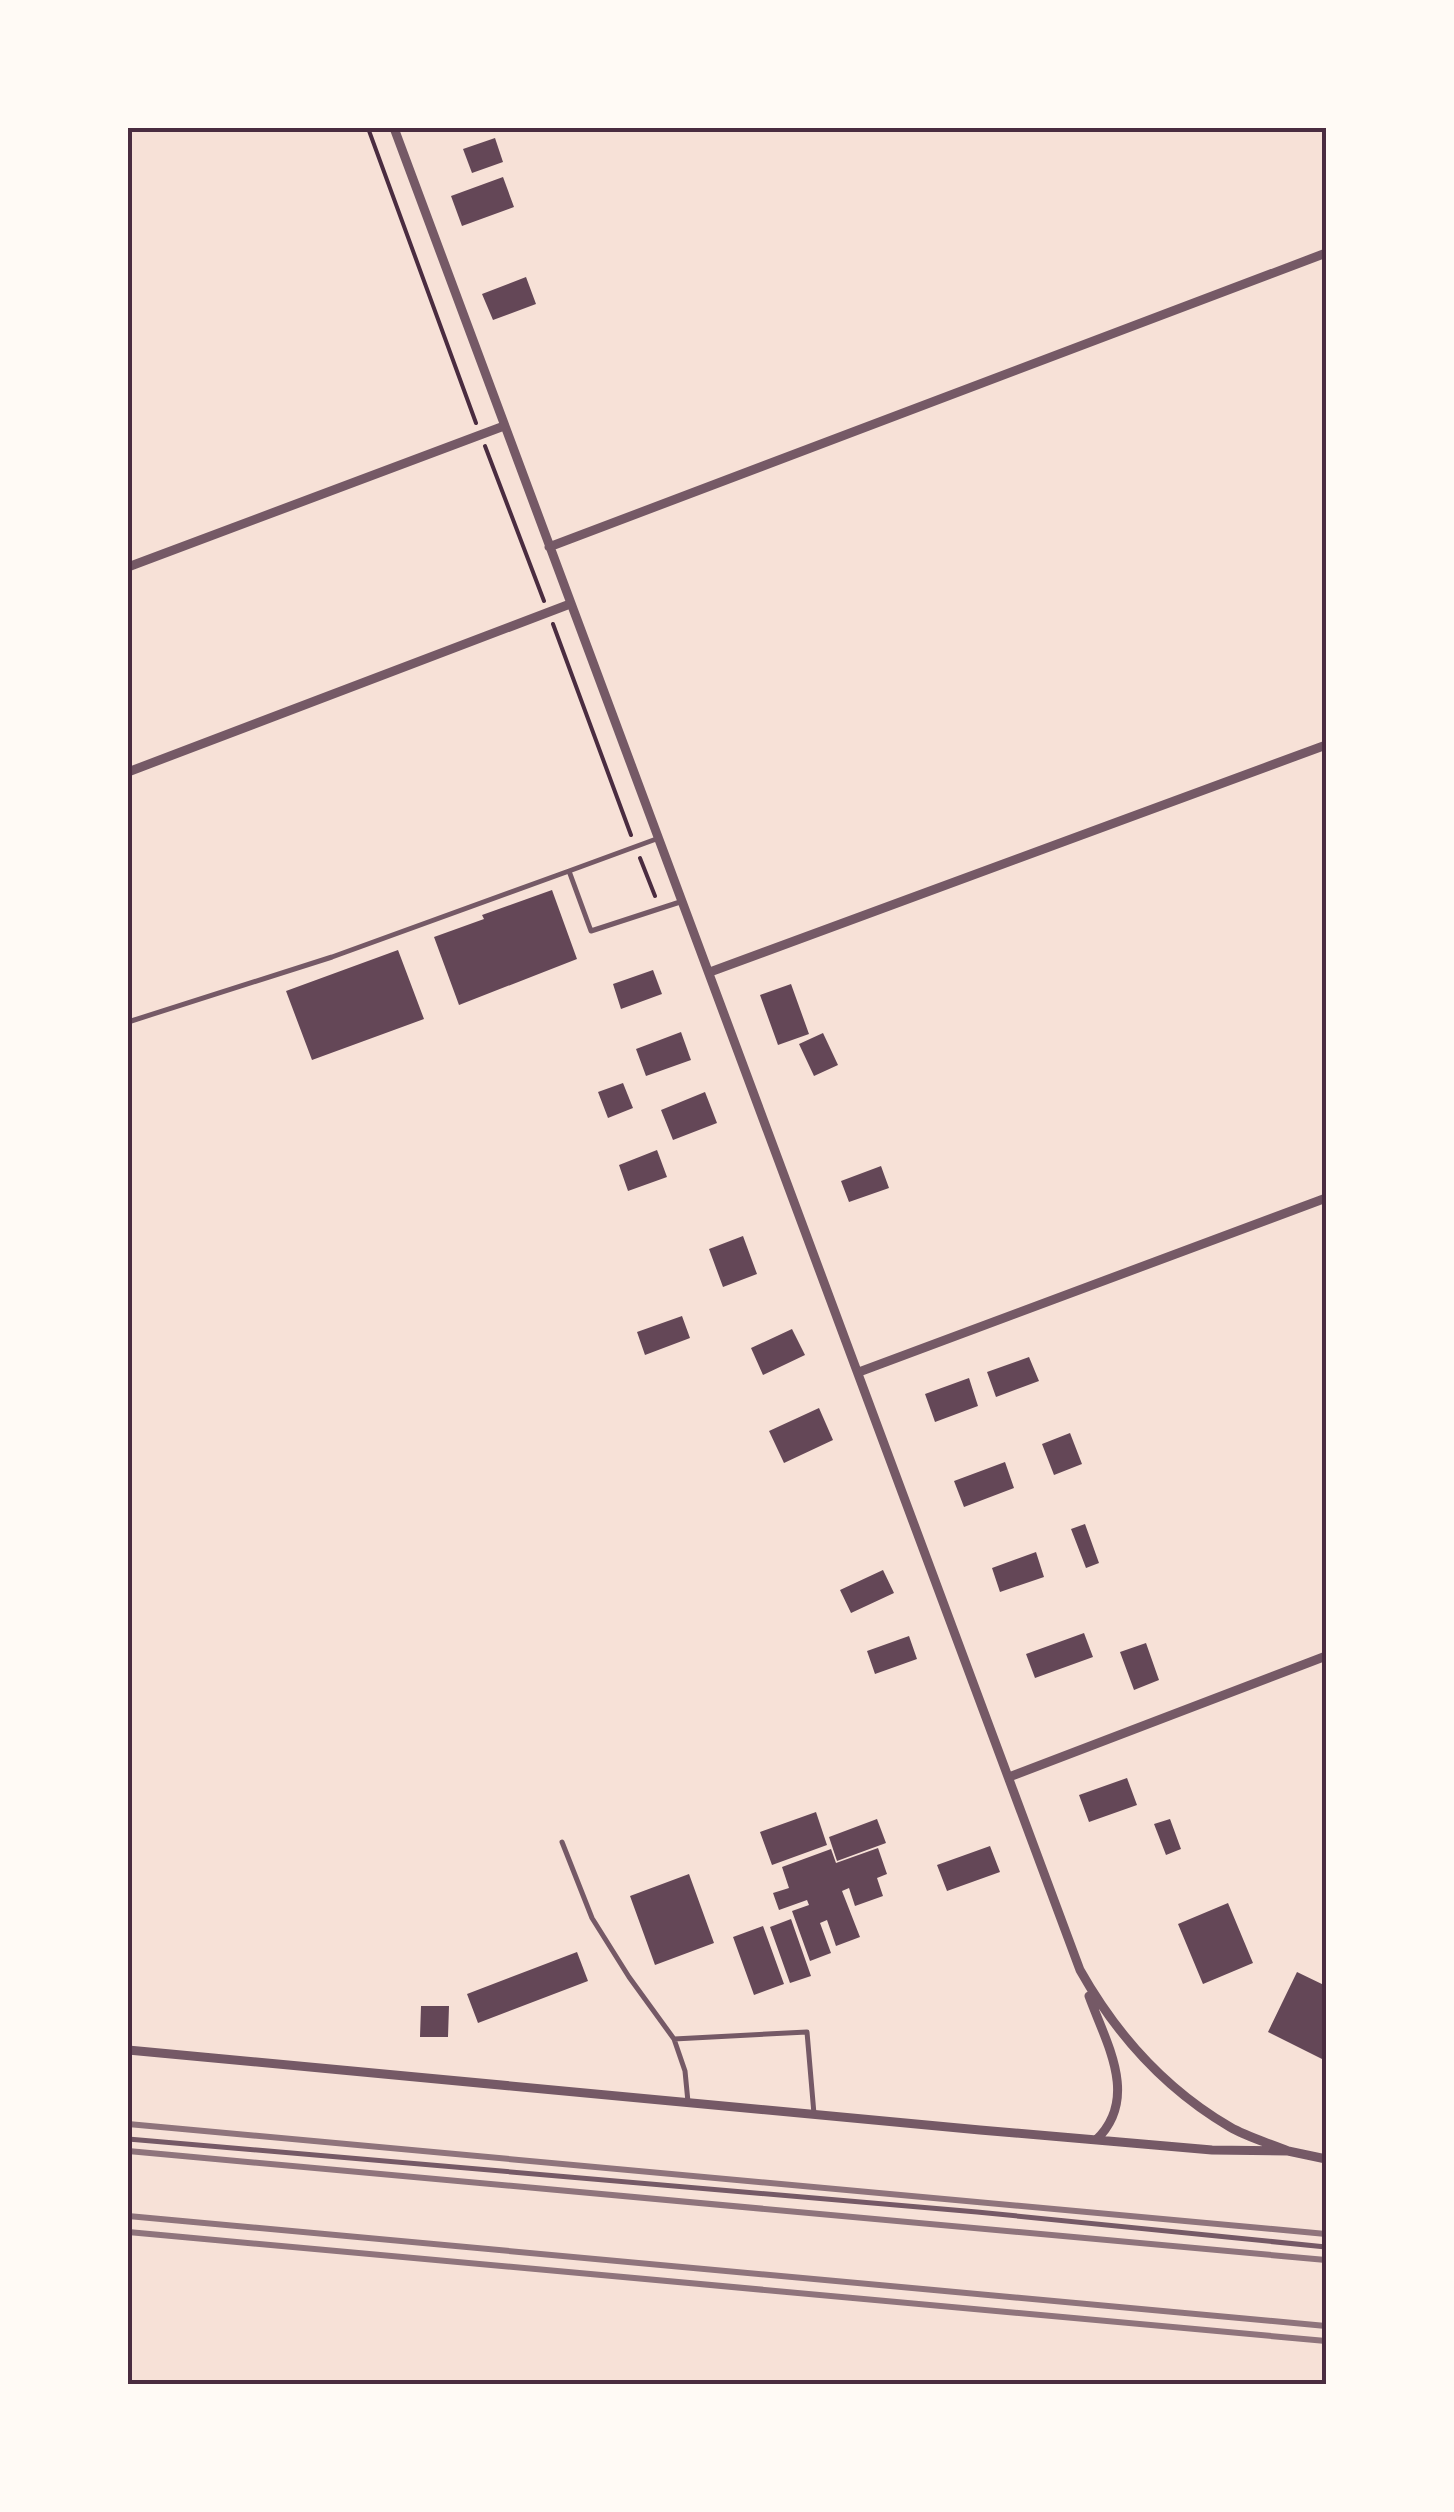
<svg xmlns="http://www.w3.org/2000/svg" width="1454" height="2512" font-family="'Alegreya Sans',sans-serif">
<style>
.building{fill:#644757}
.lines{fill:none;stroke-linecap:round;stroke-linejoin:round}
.path{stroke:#4a2c40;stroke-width:4}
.service{stroke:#755966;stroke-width:5}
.minor{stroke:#755966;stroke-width:9}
.rail{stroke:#8f747c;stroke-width:6}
.neatline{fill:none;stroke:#4a2c40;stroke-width:4}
</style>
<rect width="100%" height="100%" fill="#f7e1d7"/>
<path class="building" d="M495 138 503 162 472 173 463 149Z
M503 177 514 207 462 226 451 196Z
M526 277 536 304 493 320 482 294Z
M552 890 577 959 459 1005 434 937 484 919 482 915Z
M398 950 424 1019 312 1060 286 991Z
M653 970 662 994 621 1009 613 984Z
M791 984 809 1034 778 1045 760 995Z
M681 1032 691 1060 646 1076 636 1049Z
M823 1033 838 1065 814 1076 799 1044Z
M623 1083 633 1108 608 1118 598 1092Z
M705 1092 717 1123 673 1140 661 1110Z
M657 1150 667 1177 628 1191 619 1165Z
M881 1166 889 1188 849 1202 841 1181Z
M743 1236 757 1274 723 1287 709 1249Z
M682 1316 690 1338 645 1355 637 1332Z
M792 1329 805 1355 763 1375 751 1348Z
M1029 1357 1039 1381 996 1397 987 1372Z
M969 1378 978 1406 935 1422 925 1394Z
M819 1408 833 1440 784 1463 769 1431Z
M1070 1433 1082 1464 1054 1475 1042 1444Z
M1005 1462 1014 1488 964 1507 954 1481Z
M1085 1524 1099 1563 1086 1568 1071 1529Z
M1036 1552 1044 1577 1000 1592 992 1568Z
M883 1570 894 1593 851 1613 840 1590Z
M1084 1633 1093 1657 1035 1678 1026 1654Z
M909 1636 917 1659 875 1674 867 1651Z
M1146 1643 1159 1680 1134 1690 1120 1652Z
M1127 1778 1137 1805 1089 1822 1079 1795Z
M816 1812 827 1845 772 1865 760 1832Z
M877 1819 886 1843 837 1861 829 1837Z
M1170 1819 1181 1849 1166 1855 1154 1824Z
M990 1846 1000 1872 947 1891 937 1865Z
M878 1848 887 1874 877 1878 883 1896 855 1906 849 1888 842 1891 860 1937 836 1946 827 1920 820 1923 831 1953 810 1961 792 1911 809 1905 807 1900 779 1910 773 1893 789 1888 782 1867 831 1849 836 1863Z
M689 1874 714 1943 655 1965 630 1896Z
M1228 1903 1253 1963 1203 1984 1178 1924Z
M791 1919 811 1976 790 1983 770 1927Z
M763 1926 784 1984 754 1995 733 1937Z
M577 1952 588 1981 478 2023 467 1994Z
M1297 1972 1326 1986V2061L1268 2032Z
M421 2006H449L448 2037H420Z"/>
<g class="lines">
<path class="path" d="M368 128 476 423
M485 446 544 601
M553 624 631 835
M640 858 655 896"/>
<path class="service" d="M659 838 569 871 591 931 680 902
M128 1022 332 957 569 871
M562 1842 592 1918 629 1977 674 2039 685 2071 688 2102
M674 2039 807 2032 814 2114
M128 2139 977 2212 1326 2247"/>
<path class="minor" d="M394 128 1080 1970C1116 2034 1165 2089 1230 2127 1247 2137 1269 2143 1288 2151
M549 547 1326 253
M128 567 504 426
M128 772 570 604
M710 972 1326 745
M859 1372 1326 1198
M1009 1777 1326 1656
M1089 1996C1106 2043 1140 2098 1096 2140
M128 2050 980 2130 1212 2150 1288 2151 1326 2159"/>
<path class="rail" d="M128 2124 1326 2234
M128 2151 1326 2260
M128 2216 1326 2326
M128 2232 1326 2341"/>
</g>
<rect width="1454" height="2512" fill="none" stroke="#fffaf5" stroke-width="260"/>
<rect x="130" y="130" width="1194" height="2252" class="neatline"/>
</svg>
